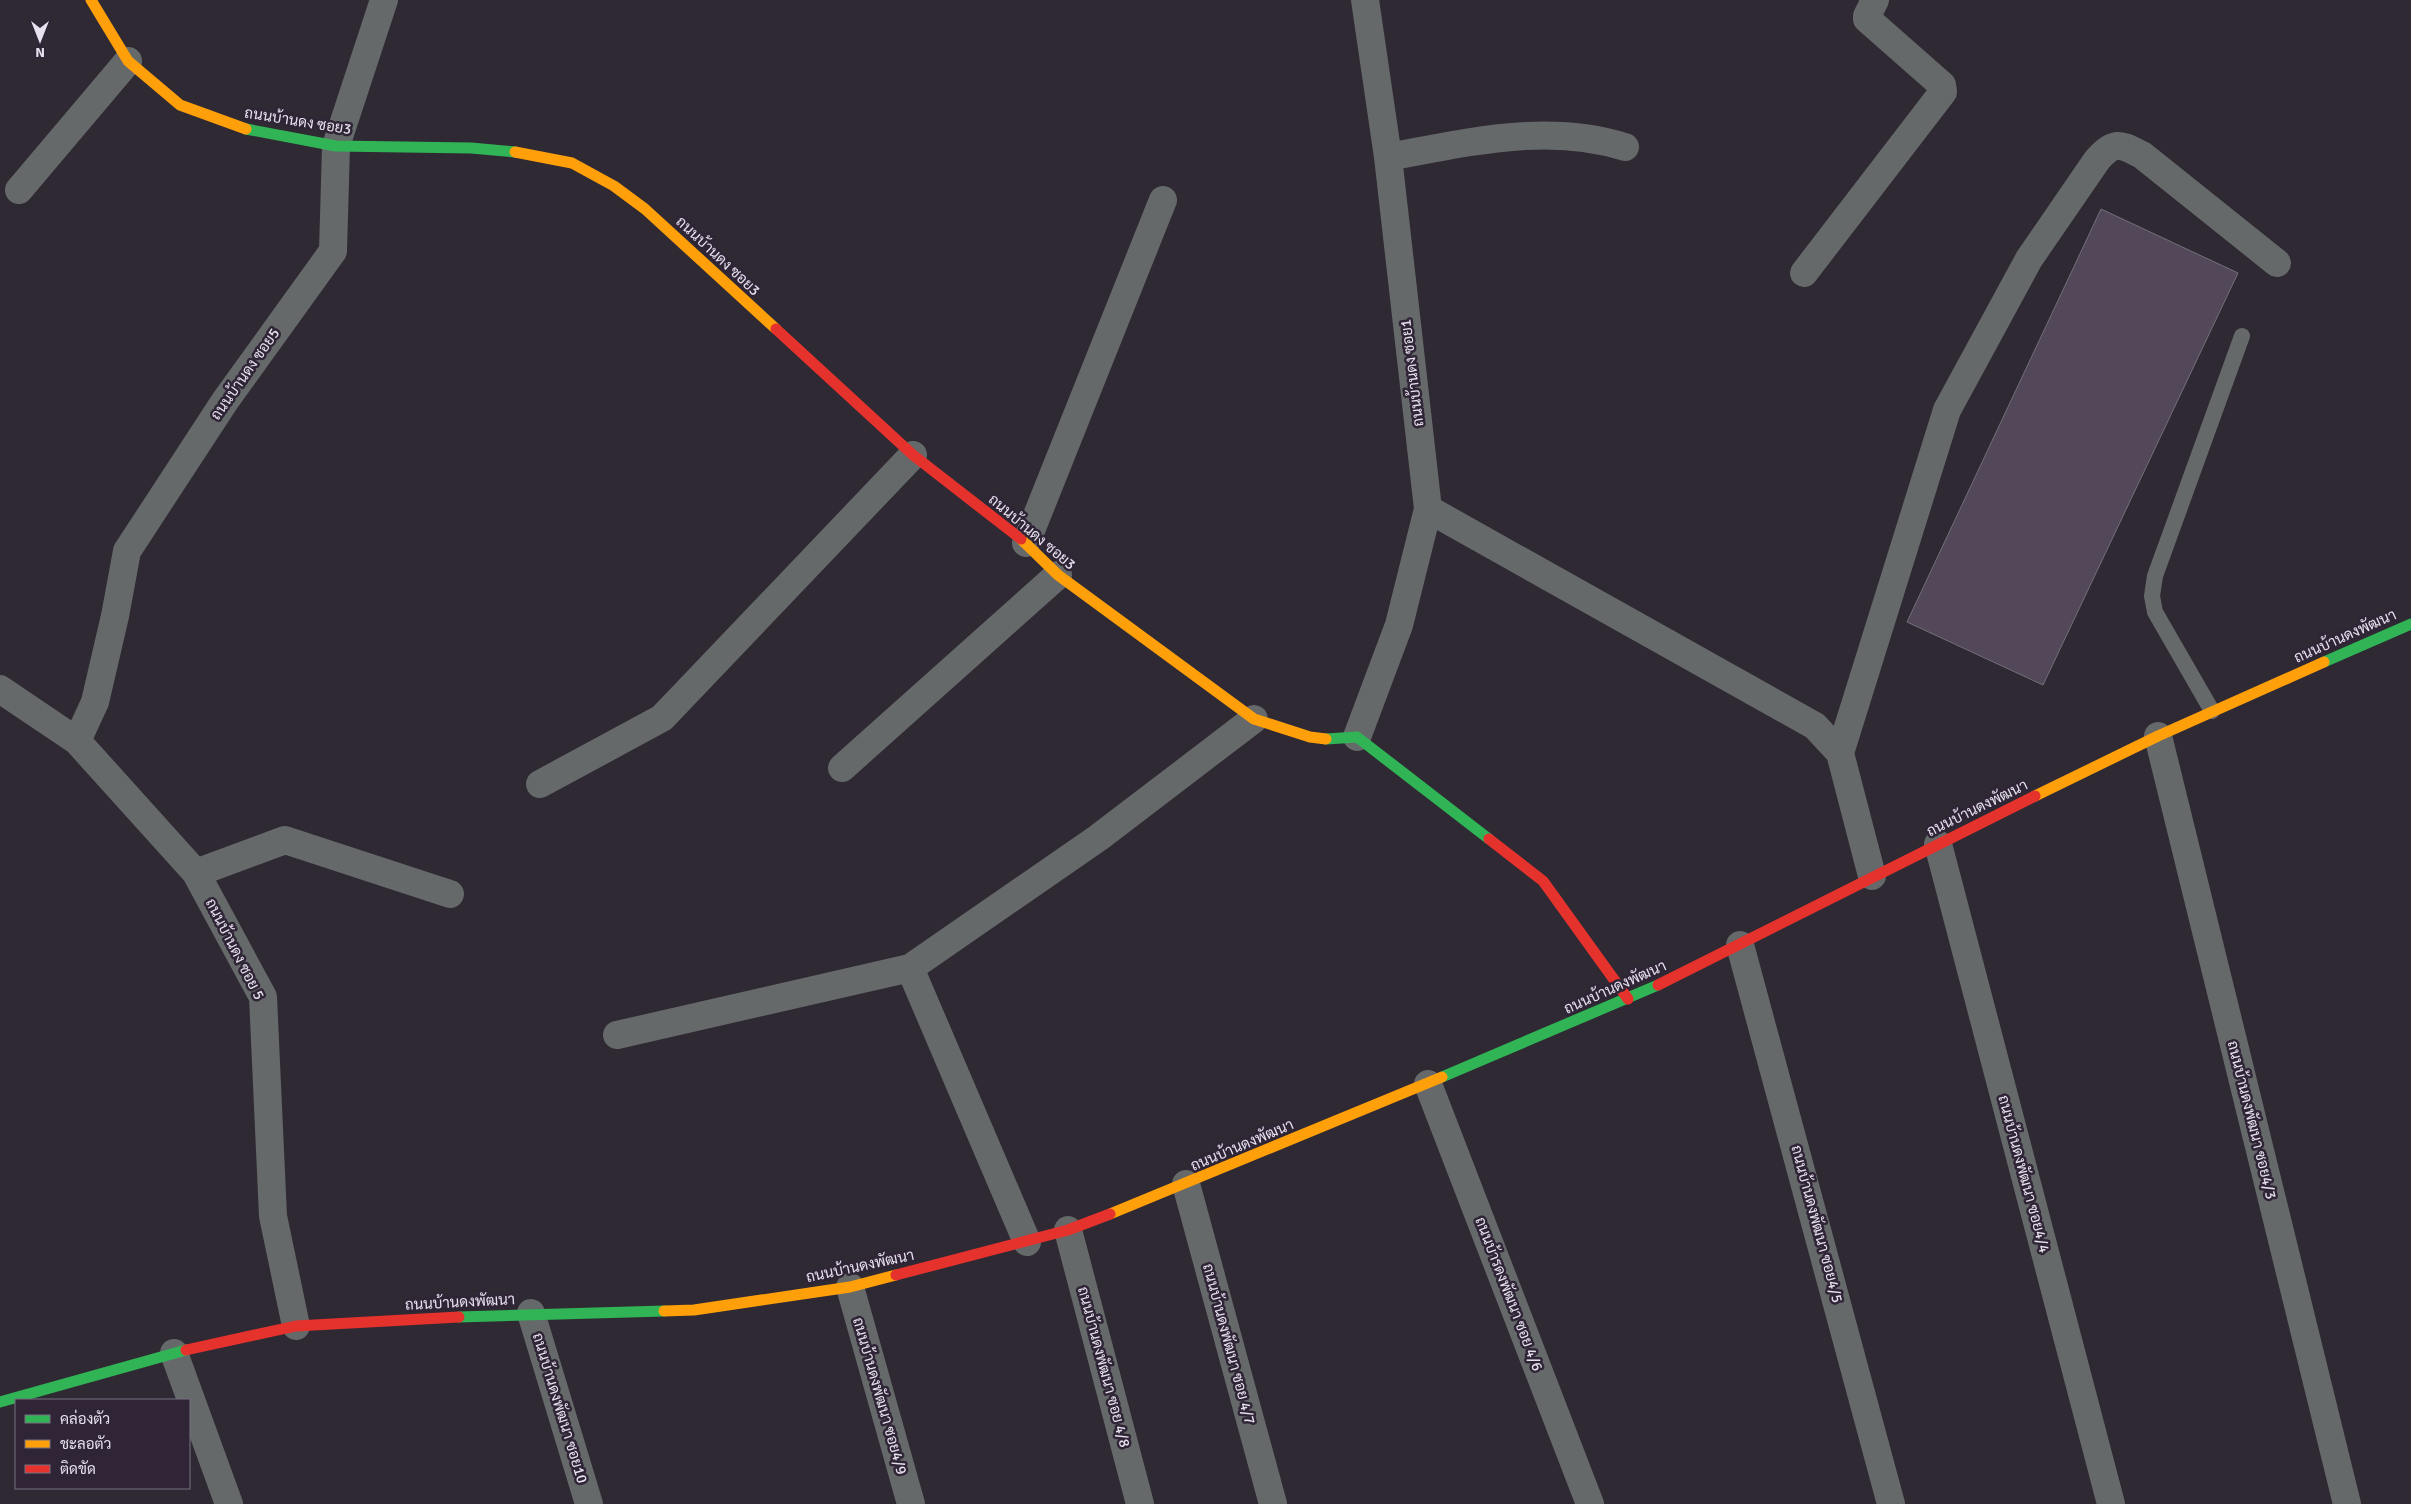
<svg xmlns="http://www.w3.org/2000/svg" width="2411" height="1504" font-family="Signika,Sarabun,sans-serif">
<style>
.building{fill:#52485a;stroke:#746f79}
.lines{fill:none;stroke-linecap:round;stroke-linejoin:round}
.lane{stroke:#666969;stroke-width:16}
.street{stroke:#666969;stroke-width:28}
.fast{stroke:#30b455;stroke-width:11}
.slow{stroke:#ff9f0a;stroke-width:11}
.jam{stroke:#e5322d;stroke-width:11}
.labels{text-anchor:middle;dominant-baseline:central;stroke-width:5;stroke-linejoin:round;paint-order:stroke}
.street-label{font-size:15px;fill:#e7e1ed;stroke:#2f2537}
</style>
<rect width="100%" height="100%" fill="#2e2933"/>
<path class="building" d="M2101 209 2238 273 2043 685 1907 622Z"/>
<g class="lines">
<path class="lane" d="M2212 711 2155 612 2152 596 2155 576 2242 336"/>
<path class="street" d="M1388 157C1466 143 1547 122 1625 147
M19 190 128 61
M1804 273 1943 92 1942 85 1867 19V16L1875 0
M1428 509 1815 726 1840 753 1872 876
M1026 543 1163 200
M0 689 77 741 196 873 263 997 273 1216 296 1326
M2158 736 2347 1504
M1357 737 1399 625 1428 509 1388 157 1365 0
M77 741 95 702 115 616 127 551 225 401 333 251 336 146 384 0
M1840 753 1947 410 2029 259 2097 160C2115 140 2120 144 2142 155L2277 263
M842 768 1058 575
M540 784 662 718 913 455
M1938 844 2111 1504
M196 873 285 840 450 894
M1740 945 1891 1504
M910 968 1027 1242
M617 1035 910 968 1098 838 1254 719
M1428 1084 1590 1504
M1186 1184 1273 1504
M1068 1230 1140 1504
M850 1287 911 1504
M531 1313 589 1504
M174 1353 229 1504"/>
<path class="fast" d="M246 129 336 146 471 148 515 152
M2324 662 2411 624
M1326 739 1357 737 1489 839
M1442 1077 1658 985
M459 1317 664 1311
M0 1402 186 1350"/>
<path class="slow" d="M91 0 128 61 180 105 246 129
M515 152 572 163 614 186 645 209 776 329
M1021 539 1058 575 1254 719 1310 737 1326 739
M2035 796 2158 736 2324 662
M1110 1214 1442 1077
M664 1311 694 1310 850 1287 896 1275"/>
<path class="jam" d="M776 329 913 455 1021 539
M1489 839 1543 881 1628 999
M1658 985 2035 796
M896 1275 1068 1230 1110 1214
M186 1350 296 1326 459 1317"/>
</g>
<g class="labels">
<g class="street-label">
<text transform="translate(298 121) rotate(9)">ถนนบ้านดง ซอย3</text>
<text transform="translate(718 256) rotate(43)">ถนนบ้านดง ซอย3</text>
<text transform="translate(1412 373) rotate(-97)">ถนนบ้านดง ซอย1</text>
<text transform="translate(245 374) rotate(-55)">ถนนบ้านดง ซอย5</text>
<text transform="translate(1032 532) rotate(40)">ถนนบ้านดง ซอย3</text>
<text transform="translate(2345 636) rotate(-24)">ถนนบ้านดงพัฒนา</text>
<text transform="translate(1977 808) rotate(-26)">ถนนบ้านดงพัฒนา</text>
<text transform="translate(235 949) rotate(63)">ถนนบ้านดง ซอย 5</text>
<text transform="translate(1615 987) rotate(-24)">ถนนบ้านดงพัฒนา</text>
<text transform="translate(2252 1120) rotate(76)">ถนนบ้านดงพัฒนา ซอย4/3</text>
<text transform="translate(1242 1145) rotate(-23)">ถนนบ้านดงพัฒนา</text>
<text transform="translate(2024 1174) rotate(75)">ถนนบ้านดงพัฒนา ซอย4/4</text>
<text transform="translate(1817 1224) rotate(75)">ถนนบ้านดงพัฒนา ซอย4/5</text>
<text transform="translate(860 1266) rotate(-12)">ถนนบ้านดงพัฒนา</text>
<text transform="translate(1509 1294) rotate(69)">ถนนบ้ารดงพัฒนา ซอย 4/6</text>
<text transform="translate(460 1302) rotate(-3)">ถนนบ้านดงพัฒนา</text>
<text transform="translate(1229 1344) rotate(75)">ถนนบ้านดงพัฒนา ซอย 4/7</text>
<text transform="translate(1104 1367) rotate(75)">ถนนบ้านดงพัฒนา ซอย 4/8</text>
<text transform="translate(880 1396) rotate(74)">ถนนบ้านดงพัฒนา ซอย4/9</text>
<text transform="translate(560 1408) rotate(73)">ถนนบ้านดงพัฒนา ซอย10</text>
</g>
</g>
<rect x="15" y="1399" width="175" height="90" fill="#2f2537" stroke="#797080"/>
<rect x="25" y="1415" width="25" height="8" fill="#30b455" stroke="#797080"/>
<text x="60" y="1424" font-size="15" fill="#e7e1ed">คล่องตัว</text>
<rect x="25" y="1440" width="25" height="8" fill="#ff9f0a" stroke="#797080"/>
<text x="60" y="1449" font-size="15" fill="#e7e1ed">ชะลอตัว</text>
<rect x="25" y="1465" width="25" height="8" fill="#e5322d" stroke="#797080"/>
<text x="60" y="1474" font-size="15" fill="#e7e1ed">ติดขัด</text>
<g transform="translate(40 40) rotate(180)" stroke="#2f2537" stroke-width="4" paint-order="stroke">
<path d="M0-4L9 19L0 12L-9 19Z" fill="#e7e1ed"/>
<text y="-8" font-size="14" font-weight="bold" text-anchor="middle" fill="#e7e1ed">N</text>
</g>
</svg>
